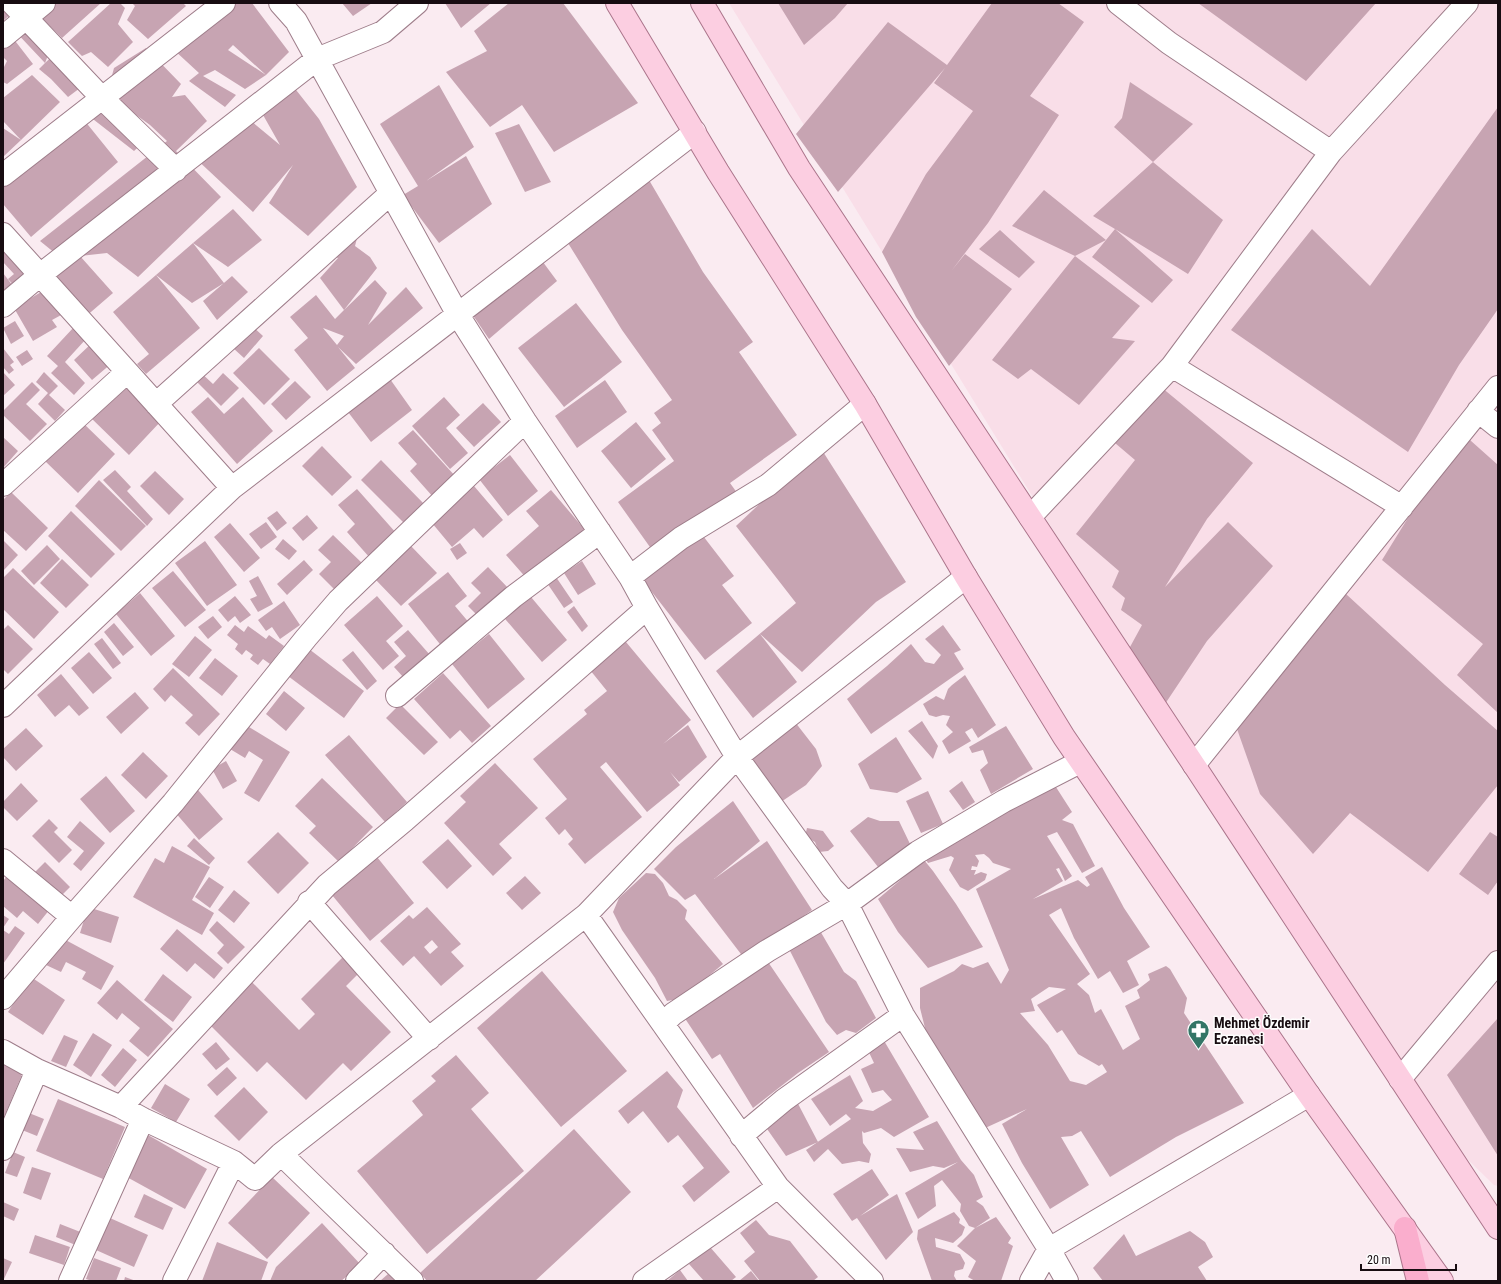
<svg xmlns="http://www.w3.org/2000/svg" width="1501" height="1284" font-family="'Roboto Condensed',sans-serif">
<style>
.built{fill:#f9dee8}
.building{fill:#c7a4b2;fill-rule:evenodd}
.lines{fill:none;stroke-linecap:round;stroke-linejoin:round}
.minor-casing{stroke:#9e7d8a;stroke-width:24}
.major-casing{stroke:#ab758b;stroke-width:24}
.highway-casing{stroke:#ab758b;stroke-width:24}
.minor{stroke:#fff;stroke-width:22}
.major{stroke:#fccee1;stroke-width:22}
.highway{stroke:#faaecd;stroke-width:22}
.labels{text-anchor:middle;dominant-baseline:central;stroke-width:3;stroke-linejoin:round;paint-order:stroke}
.poi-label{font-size:14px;font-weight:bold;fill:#170c11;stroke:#fdfdfd;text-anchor:start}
</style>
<rect width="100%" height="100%" fill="#faebf1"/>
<path class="built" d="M729 3H1498V1186L1494 1185 1400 1094Z"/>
<path class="building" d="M3 3 22 4 3 21Z
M44 3H101L62 38 35 11Z
M111 3H120L125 8 118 24 133 42 108 67 91 52 82 56 68 42Z
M132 3H183L186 6 148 39 127 20 135 6Z
M233 3H252L289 52 266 75 233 45 228 50 266 75 245 89 215 70 203 76 236 95 225 107 189 81 199 73 173 49Z
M342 3H372L353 16Z
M445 3H491L461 28Z
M509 3H563L638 103 554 152 522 105 490 127 446 72 487 51 474 31Z
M778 3H848L835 18 804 45Z
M992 3H1058L1084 22 1030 96 1059 115 988 223 952 270 965 254 1012 289 949 366 916 317 882 252 926 174 973 111 934 83 945 68 838 192 796 134 888 22 947 65Z
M1198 3H1376L1306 81Z
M26 18 52 45 45 63 58 51 88 82 68 97 51 79 39 69 45 63 13 29Z
M9 33 33 64 7 84 3 82V69L7 61 3 57V37Z
M146 48 181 84 172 97 185 95 207 121 176 151 221 197 138 277 107 253 80 256 113 293 84 318 46 274 61 258 40 241 167 141 150 125 107 94 146 140 134 151 89 116 107 94 114 68Z
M32 75 60 102 21 140 3 157V128L21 140 3 121V98Z
M289 81 319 119 357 187 308 236 269 203 293 165 253 212 193 156 245 116 280 145 258 106Z
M1130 82 1193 124 1153 162 1223 220 1188 274 1115 229 1173 280 1152 303 1092 257 1106 240 1075 256 1140 306 1112 338 1135 341 1079 405 1031 369 1018 379 992 360 1075 256 1012 226 1044 190 1106 240 1115 229 1093 216 1153 162 1114 127 1122 118Z
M439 85 474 147 426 181 466 156 492 204 439 243 403 195 418 186 380 124Z
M1498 107V309L1459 365 1408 452 1231 330 1312 229 1370 286Z
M80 115 118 162 31 237 3 204V164Z
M519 124 551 182 525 192 495 133Z
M649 180 703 272 753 342 739 352 797 435 730 483 740 497 657 557 618 502 674 461 652 430 661 423 654 413 672 400 622 330 563 235Z
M233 209 262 240 228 267 193 243Z
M362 219 355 246 370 257 377 268 344 310 375 280 387 293 368 325 406 287 423 308 356 364 338 347 355 368 327 391 294 350 308 338 290 317 316 295 335 319 344 310 320 278 338 258 324 252ZM323 328 344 336 337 345Z
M1000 230 1035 262 1019 278 979 249Z
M3 240 34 272 16 288 8 279 14 274 3 262Z
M193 243 224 283 192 303 156 275Z
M537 254 557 281 489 339 468 308Z
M3 273 13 286 3 294Z
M156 275 200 328 146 374 137 364 149 354 113 312Z
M232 276 248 292 217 320 203 301Z
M48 288 63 314 52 320 57 327 33 341 14 308Z
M576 303 622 362 564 407 518 348Z
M15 321 24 336 11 344 3 328Z
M252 326 263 336 244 358 233 348Z
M74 327 86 339 65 362 85 383 74 395 51 373 58 366 47 356Z
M93 342 112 363 92 380 74 360Z
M3 348 14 362 10 365 14 370 9 374 3 367Z
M259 348 290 379 264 405 233 373Z
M27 350 33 359 22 366 16 357Z
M198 370 213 384 223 373 239 388 221 406 191 376Z
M3 372 15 385 3 396Z
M44 372 58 386 49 395 65 410 55 421 38 404 48 393 36 382Z
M390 379 412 410 371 442 348 412Z
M605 380 627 412 577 448 555 416Z
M122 381 162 420 129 455 89 416Z
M295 381 311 397 286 420 271 404Z
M32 382 40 390 26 404 47 424 30 441 3 415V411Z
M1161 387 1253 463 1207 519 1165 587 1228 522 1273 566 1207 641 1165 704 1124 658 1142 625 1121 610 1125 598 1112 587 1119 571 1076 534 1135 460 1115 443Z
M208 397 224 414 243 397 273 431 237 464 191 412Z
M444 397 460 415 446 428 468 453 450 469 412 426Z
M483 403 501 422 474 447 456 428Z
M82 422 115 454 78 493 44 460Z
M636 422 666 459 631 488 601 451Z
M413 430 456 477 434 498 410 471 417 464 398 443Z
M1461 432 1498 465V713L1457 675 1483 644 1382 560Z
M3 437 18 451 3 468Z
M322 446 352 477 332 496 302 466Z
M820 447 906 582 876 602 802 672 760 634 797 682 753 718 716 671 796 603 736 526Z
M510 455 538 491 508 516 479 479Z
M381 460 426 506 406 525 361 480Z
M115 470 131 487 127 491 153 519 147 526 103 480Z
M155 471 184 499 169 515 140 486Z
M99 480 146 526 121 551 75 506Z
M474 486 503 520 483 538 474 528 452 547 432 523Z
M357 489 397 534 370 558 347 532 355 524 338 505Z
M551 490 585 530 528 580 506 555 539 526 526 511Z
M11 492 48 528 26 551 3 530V500Z
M71 511 115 554 91 578 48 536Z
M277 511 287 523 277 531 267 518Z
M307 515 318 528 303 541 292 528Z
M266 522 277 537 261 549 249 534Z
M230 523 260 558 244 572 214 537Z
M700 532 734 576 722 585 752 623 705 660 641 578Z
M333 535 363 564 336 591 319 574 331 562 318 550Z
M283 539 297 551 289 560 275 549Z
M3 540 18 555 3 571Z
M205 541 237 585 207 606 175 563Z
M460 543 467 553 457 560 450 549Z
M47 545 60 559 34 585 21 571Z
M410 545 437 573 401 606 375 579Z
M62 559 89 585 66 608 40 583Z
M304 560 313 570 287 595 277 584Z
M582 561 596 584 578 595 564 573Z
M488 567 511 591 482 620 468 606 481 593 471 583Z
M13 568 59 612 34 639 3 609V578Z
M173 571 206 610 185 627 152 588Z
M448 572 467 596 455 606 471 625 443 648 408 604Z
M258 576 273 604 258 612 250 599 257 596 249 581Z
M556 577 573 602 564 608 547 583Z
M526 591 567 640 542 662 500 613Z
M140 593 175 636 151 656 116 614Z
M1346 594 1445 685 1498 731V785L1428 872 1350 813 1313 854 1260 794 1237 729Z
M235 596 251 615 240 623 235 616 228 622 218 610Z
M377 596 403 626 386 641 399 656 383 670 344 625Z
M284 601 300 625 280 639 272 627 266 631 258 620Z
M574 606 588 626 582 632 567 612Z
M213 616 222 627 208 639 198 627Z
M114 623 134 647 123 656 104 632Z
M8 625 33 649 8 674 3 669V630Z
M235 625 244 632 248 626 266 639 269 635 284 646 270 664 263 659 258 665 250 659 253 655 246 650 242 655 235 649 238 644 227 635Z
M943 625 961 650 954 653 964 669 871 734 847 699 887 666 911 644 925 662 934 664 941 655 925 639Z
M408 630 430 655 404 678 394 667 406 656 394 642Z
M489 634 525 679 488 709 452 664Z
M195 636 212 650 189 677 172 664Z
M621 636 691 720 663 744 688 725 707 757 679 782 670 772 680 785 647 812 606 762 600 767 642 817 585 864 568 844 573 839 565 829 559 835 545 818 567 799 533 759 587 714 584 710 607 691 586 665Z
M102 638 121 663 113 669 94 644Z
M309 649 364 691 344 718 288 676Z
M353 651 377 681 367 690 342 660Z
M89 652 112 678 93 694 71 668Z
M215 658 238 676 222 696 199 678Z
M173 668 220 714 199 736 185 723 193 715 171 695 165 702 153 689Z
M443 673 491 726 472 743 460 730 450 739 414 699Z
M61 674 89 708 79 716 69 705 55 717 37 695Z
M965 675 996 725 978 738 972 728 965 732 971 741 949 754 942 741 953 732 946 725 950 716 943 715 936 717 929 715 923 704 936 696 944 700 948 689 952 685Z
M284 691 305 708 286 731 266 714Z
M135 692 149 708 121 734 106 717Z
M400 704 438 742 424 755 386 718Z
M922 721 938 746 933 759 908 731Z
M795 722 816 749 822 766 806 785 778 804 746 757Z
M244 724 290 752 259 802 244 793 263 760 249 751 245 758 230 749Z
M1006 726 1033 769 991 794 980 770 988 763 983 750 972 753 969 747Z
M26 728 43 746 16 771 3 757V749Z
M349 735 407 802 385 822 325 755Z
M896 737 922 779 897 793 870 789 858 764Z
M143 752 168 776 146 799 121 775Z
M226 761 237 781 223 789 212 769Z
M495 763 538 808 499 844 512 858 493 876 444 823 466 802 460 796Z
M106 776 135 811 110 833 80 799Z
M322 778 373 827 339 862 309 833 316 826 295 806Z
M962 781 975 802 963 810 949 791Z
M21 783 38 801 17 821 3 807V802Z
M1054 784 1072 812 1062 820 1073 824 1095 866 1082 873 1057 832 1047 836 1072 876 1065 881 1059 868 1056 869 1063 881 1033 899 1078 880 1087 887 1090 885 1085 877 1102 867 1124 908 1150 947 1127 961 1139 985 1123 993 1110 971 1098 979 1074 938 1061 908 1049 915 1090 974 1077 984 1089 995 1095 1013 1101 1009 1123 1050 1140 1039 1125 1006 1140 998 1137 990 1150 980 1148 974 1166 966 1170 969 1187 998 1184 1013 1244 1103 1176 1137 1110 1177 1081 1131 1072 1136 1061 1137 1089 1185 1050 1209 1022 1163 1002 1124 1027 1109 983 1129 944 1060 926 1032 920 1008V988L954 971 962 964 973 968 988 962 1001 984 1009 970 976 889 1011 869 993 863 989 858 984 854 975 855 979 861 977 867 972 866 971 870H976L974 875 981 872 987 874 985 880 968 891 960 887 949 870 954 858 951 856 928 863 922 853ZM1049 987 1066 989 1037 1005 1057 1033 1062 1030 1078 1054 1099 1066 1102 1064 1107 1072 1086 1085 1070 1081 1048 1045 1020 1013 1035 1011 1031 999Z
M198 790 223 819 199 840 174 811Z
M928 791 943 824 921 833 906 801Z
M733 801 760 841 714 879 767 841 812 910 744 958 695 894 685 900 654 869 676 847Z
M868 817 880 821H899L911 846 878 867 850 831Z
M49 819 58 828 54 832 72 850 59 863 32 836Z
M80 821 105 843 81 871 73 864 84 851 67 837Z
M807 828 823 831 834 846 828 851 819 852 815 842 805 836Z
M278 832 309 863 278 894 247 862Z
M1490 832 1498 837V881L1488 895 1459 874Z
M194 838 215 858 209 865 187 846Z
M448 839 472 866 447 889 422 862Z
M172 846 210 867 192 900 214 913 202 935 133 897 155 858 164 863Z
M377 857 414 903 370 941 332 895Z
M924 860 933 871 956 904 983 947 928 968 898 932 878 899Z
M45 862 70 887 56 901 31 876Z
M646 873 655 874 663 883 669 896 677 900 687 910 685 919 723 964 699 984 678 999 667 1001 655 978 622 930 613 912 619 898Z
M8 875 50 909 38 924 23 911 17 918 3 906V881Z
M525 876 541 893 522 910 506 893Z
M209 877 224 887 210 908 195 897Z
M234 890 250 903 234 923 218 910Z
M88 907 119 917 111 943 80 933Z
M427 907 461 944 451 952 464 966 441 986 414 956 403 966 380 941 409 915 413 919ZM432 940 438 947 430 954 424 947Z
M3 915 9 919 3 928Z
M217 921 245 947 228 964 217 953 224 945 209 930Z
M15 926 25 933 3 964V930L9 934Z
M177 929 223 968 214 979 195 963 187 972 160 949Z
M819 929 844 972 856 981 876 1018 856 1033 846 1030 837 1035 826 1022 789 949Z
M60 937 114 966 101 990 82 979 86 972 66 962 61 972 46 965Z
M344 956 360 972 346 986 391 1032 351 1071 343 1063 306 1100 267 1062 257 1072 205 1020 248 978 299 1030 315 1014 301 999Z
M764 956 829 1052 798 1073 753 1108 720 1054 712 1059 682 1014Z
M542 971 627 1071 561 1127 477 1028Z
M163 974 192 997 173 1022 144 1000Z
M31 977 65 1000 43 1035 8 1012Z
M117 980 173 1029 148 1057 129 1041 140 1028 122 1013 117 1020 97 1003Z
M1498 1018V1156L1447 1075Z
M93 1033 112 1045 91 1077 73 1065Z
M64 1035 78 1041 66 1067 51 1061Z
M883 1039 929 1117 894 1137 881 1128 864 1133 862 1131 863 1143 871 1154 869 1163 859 1161 842 1164 828 1149 814 1162 806 1150 851 1119 846 1114 830 1126 811 1099 850 1075 863 1101 855 1108 873 1111 892 1100 883 1090 872 1093 861 1069 874 1063 866 1046Z
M216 1042 230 1059 216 1070 202 1054Z
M123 1048 137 1060 115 1087 101 1075Z
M456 1055 489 1093 471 1109 524 1171 427 1254 357 1171 423 1115 412 1101 436 1081 431 1076Z
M3 1064 23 1072 3 1119Z
M227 1067 237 1078 217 1096 207 1085Z
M667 1071 683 1090 677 1107 730 1172 694 1202 682 1186 704 1168 678 1135 668 1143 643 1111 628 1124 618 1111Z
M165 1084 190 1099 176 1122 151 1108Z
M244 1087 268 1112 239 1141 214 1116Z
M795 1098 818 1142 786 1156 760 1119Z
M58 1099 125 1127 103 1179 36 1151Z
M24 1111 44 1119 37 1136 17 1128Z
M937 1121 961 1160 974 1175 983 1197 976 1201 983 1206 990 1218 975 1228 969 1226 960 1211 961 1204 942 1180 934 1186 936 1206 918 1219 905 1193 958 1162 944 1168 933 1166 910 1172 896 1148 924 1150 913 1132Z
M574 1129 631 1192 535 1281H427L420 1273Z
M148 1135 207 1169 185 1209 125 1176Z
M13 1152 25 1157 17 1177 5 1173Z
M32 1167 51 1173 41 1200 23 1193Z
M872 1169 889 1195 860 1216 897 1194 913 1232 886 1260 857 1218 852 1221 833 1194Z
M272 1177 310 1213 267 1259 228 1223Z
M144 1194 173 1208 163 1230 134 1217Z
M3 1202 19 1209 14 1221 3 1216Z
M954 1212 960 1219 959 1223 965 1227 962 1235 953 1243 935 1238 936 1247 960 1254 965 1263 963 1269 955 1271 954 1276 957 1281H932L917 1239 918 1230Z
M996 1217 1011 1238 1008 1243 1013 1246 1001 1281H975L968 1277 976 1261 957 1246 975 1228Z
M110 1218 148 1235 134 1267 96 1250Z
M756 1220 769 1235 790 1241 818 1277 813 1281H760L744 1261 755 1252 740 1233Z
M322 1223 361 1265 341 1281H270L276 1267Z
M60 1224 83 1233 78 1246 56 1237Z
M1190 1231 1205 1242 1213 1257 1198 1267 1207 1281H1103L1093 1268 1124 1234 1136 1256Z
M35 1235 70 1247 64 1265 29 1253Z
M217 1242 268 1262 261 1281H202Z
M710 1247 736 1277 731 1281H704L689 1264Z
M3 1258 12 1262 3 1281Z
M94 1258 121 1268 116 1281H92L86 1279Z
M680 1270 688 1281H667Z
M751 1271 759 1281H739Z
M388 1274 395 1281H380Z
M125 1277 136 1281H124Z"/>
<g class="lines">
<defs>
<path id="minor" d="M12 3 102 98 176 170
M280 3 296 21 458 315 525 421 630 577 647 608 737 757 832 888 847 904 903 1015 1049 1249 1067 1281
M1118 3 1169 43 1331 152 1467 3
M3 37 44 3
M3 175 224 3
M3 234 232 488
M3 306 40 275 317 59 383 32 417 3
M1172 366 1402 507
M156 404 391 193
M1478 411 1498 427
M3 485 127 372
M1030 517 1172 366 1331 152
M630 577 681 538 768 485 865 404
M397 696 513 597 600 532
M3 706 232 488 695 132
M1194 765 1498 387
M3 860 72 917
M309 902 429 1039
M586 915 778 1187 872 1281
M3 998 72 917 173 803 306 638 338 601 525 421
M663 1024 673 1014 767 951 847 904 918 852 1004 801 1080 762
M3 1051 37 1070 121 1107 143 1119 234 1162 255 1179 281 1154 586 915 737 757 966 577
M1400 1079 1498 962
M121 1107 327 885 405 820 647 608
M741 1136 784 1100 903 1015
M3 1149 37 1070
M281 1154 412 1281
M70 1281 143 1119
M174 1281 234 1162
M357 1281 384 1253
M644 1281 778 1187
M1031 1281 1049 1249 1309 1095"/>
<path id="major" d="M617 3 718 172 865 404 966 577 1064 737 1309 1095 1442 1281
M702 3 799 168 1194 765 1498 1228"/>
<path id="highway" d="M1405 1228 1418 1281"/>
</defs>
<use href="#minor" class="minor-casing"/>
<use href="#major" class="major-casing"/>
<use href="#highway" class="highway-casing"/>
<use href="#minor" class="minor"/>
<use href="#major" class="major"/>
<use href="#highway" class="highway"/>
</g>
<defs>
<symbol id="pharmacy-pin" viewBox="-11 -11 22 30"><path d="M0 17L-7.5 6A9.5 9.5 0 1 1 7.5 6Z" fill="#327566" stroke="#fdfdfd"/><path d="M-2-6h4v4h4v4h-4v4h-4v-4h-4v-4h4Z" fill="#fff"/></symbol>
</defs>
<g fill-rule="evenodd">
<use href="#pharmacy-pin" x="1186" y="1018" width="25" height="34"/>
</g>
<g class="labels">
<g class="poi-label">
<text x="1214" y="1023">Mehmet Özdemir<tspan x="1214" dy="16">Eczanesi</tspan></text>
</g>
</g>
<rect width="1501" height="1284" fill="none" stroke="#170c11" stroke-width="8"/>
<path d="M1361 1264v6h95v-6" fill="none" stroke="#170c11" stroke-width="2"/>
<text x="1367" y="1264" font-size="12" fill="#170c11" stroke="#fdfdfd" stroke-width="3" paint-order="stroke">20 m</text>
</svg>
